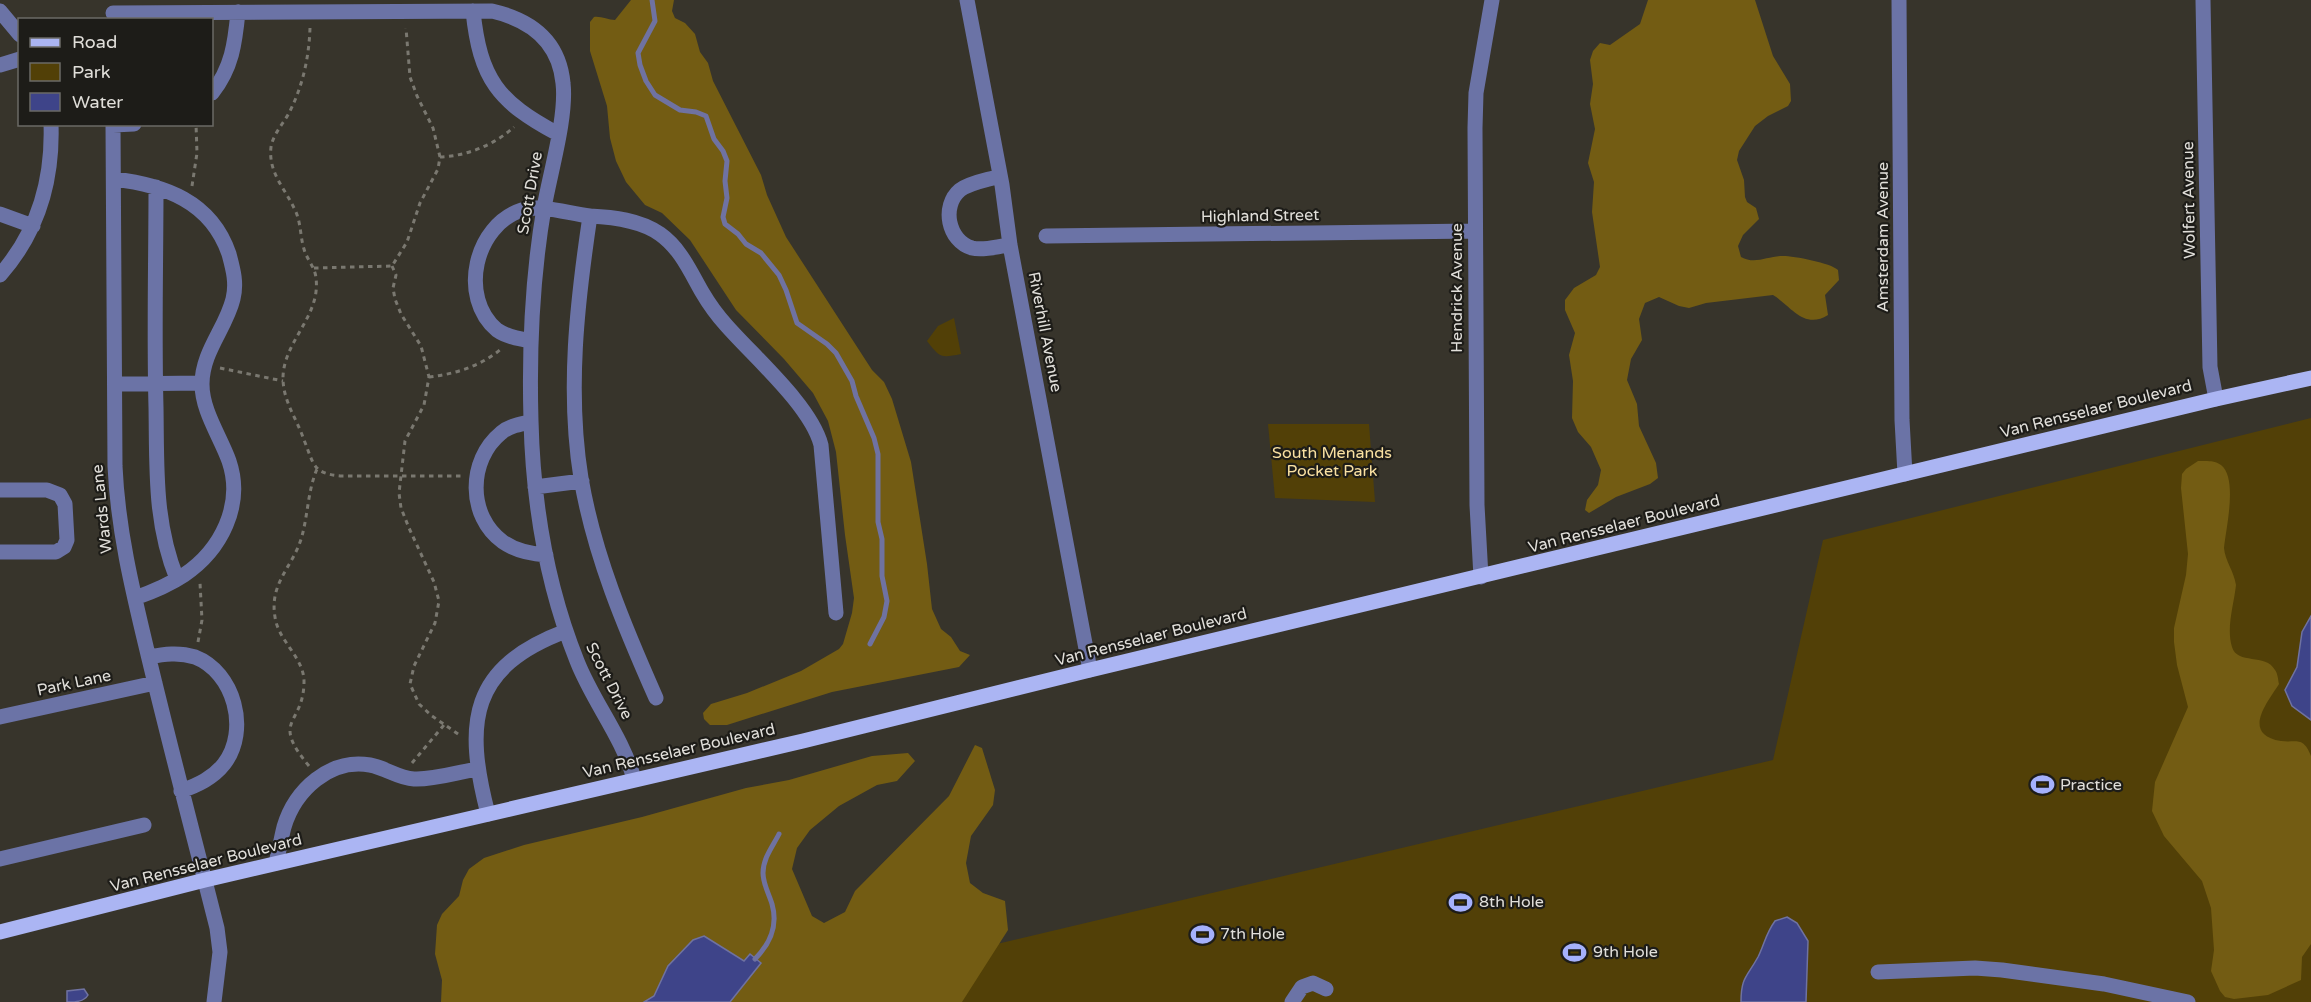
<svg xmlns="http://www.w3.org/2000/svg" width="2311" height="1002" font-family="'Varela Round',sans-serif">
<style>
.green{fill:#524007}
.forest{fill:#735c13}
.water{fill:#3e4489;stroke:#6f72a1;stroke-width:1.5}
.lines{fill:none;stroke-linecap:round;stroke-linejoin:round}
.stream{stroke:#6f72a1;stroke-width:5}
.path{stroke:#7a7870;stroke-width:3;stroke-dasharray:4.5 4.5;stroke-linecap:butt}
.minor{stroke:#6b73a6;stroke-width:15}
.major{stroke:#abb5f3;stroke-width:15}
.labels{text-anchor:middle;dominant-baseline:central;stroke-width:4.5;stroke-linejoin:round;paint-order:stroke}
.street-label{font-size:16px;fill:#e1dfda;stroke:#1d1c18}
.park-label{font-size:16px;fill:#fae1a1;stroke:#1d1c18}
.poi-label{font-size:16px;fill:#e1dfda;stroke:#1d1c18;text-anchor:start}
</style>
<rect width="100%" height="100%" fill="#37342b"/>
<path class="green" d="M954 318 961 354C941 358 940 358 927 341L938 326Z
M2311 418V1002H929L959 953 1773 760 1823 540Z
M1268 424H1369L1375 502 1275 498Z"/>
<path class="forest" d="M631 0H674L672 11 675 18 685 23 695 34 700 52 708 63 713 81 761 175 767 195 786 237 872 370 884 382 892 399 911 462 927 564 932 609 941 629 951 637 960 651 970 655 959 667 832 692 727 725H710L704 719 703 713 711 704 747 693 801 671 839 649 843 644 852 613 854 598 845 535 836 452 828 421 813 393 784 359 736 310 690 240 662 213 645 205 626 182 616 161 610 138 607 106 590 51V22L594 17C601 16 608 20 615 20Z
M1648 0H1755L1773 56 1790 84 1791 101 1788 106 1768 116 1755 126 1739 151 1737 160 1744 180 1745 197 1747 202 1756 208 1759 219 1743 235 1738 246 1741 257C1755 265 1768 256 1783 256 1794 256 1831 263 1838 270L1839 280 1825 295 1828 315C1804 330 1791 306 1773 295L1706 303 1689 308 1679 306 1659 297 1645 303 1639 319 1642 340 1631 359 1627 380 1637 404 1639 426 1656 463 1658 478 1650 484 1616 497 1589 513 1585 510 1587 500 1598 485 1601 470 1591 447 1578 432 1572 418 1573 381 1569 355 1575 333 1565 310V300L1574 288 1596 275 1600 267 1592 212 1594 182 1588 163 1595 129 1590 104 1593 84 1590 60 1593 51 1600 43 1610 45 1640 24Z
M2198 461C2206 461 2215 460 2221 465 2238 478 2226 528 2224 548 2225 561 2234 571 2236 585 2234 604 2226 628 2232 647 2237 665 2266 653 2275 670 2278 674 2278 680 2279 684 2267 703 2241 734 2281 741 2297 743 2303 736 2311 756V944L2302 957 2301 980 2268 995 2234 999 2225 997 2220 991 2211 971 2214 950 2211 908 2202 881 2164 836 2152 811 2155 782 2188 707 2177 665 2174 642V628L2186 575 2188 554 2181 488 2182 474 2186 469Z
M975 745 982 748 995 790 993 805 971 836 966 863 970 883 983 893 1005 901 1008 930 962 1002H441L442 980 435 954 437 925 442 914 459 896 463 880 469 869 484 858 524 845 642 817 746 788 789 780 872 756 908 753 915 761 897 781 877 785 839 806 810 830 797 848 792 869 812 916 824 923 845 912 855 891 949 796Z"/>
<path class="water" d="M2311 616V720L2292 706 2285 690 2297 667 2302 632Z
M1787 917 1797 923 1808 941 1806 1002H1741C1741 977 1747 977 1758 957 1764 945 1766 933 1775 921Z
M704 936 744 961 750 954 761 963 730 1002H644L654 996 668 966 693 940Z
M84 989 88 995C84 1002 75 1002 67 1002V991Z"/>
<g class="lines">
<path class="stream" d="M652 0 655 21 638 53 640 65 646 81 655 95 680 110 696 112 706 116 714 139 723 151 727 161 725 181 727 198 723 217 725 224 738 234 746 244 761 253 779 275 786 290 797 323 827 344 836 353 852 381 856 396 874 438 878 454V522L882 539V576L887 601 884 617 870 644
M755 959C770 944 778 925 772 904 769 894 763 884 763 873 763 858 773 846 779 834"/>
<path class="path" d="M310 28C309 57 303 85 290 111 284 123 273 134 271 147 268 173 285 188 295 210 301 222 300 236 304 249 307 260 315 267 316 278 321 317 282 342 283 380 284 403 297 419 304 440 314 464 312 474 342 476H461
M440 157C467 156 494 145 514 127
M192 186 197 153 196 124
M392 266 396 275 393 288 395 299 401 314 421 346 429 377 424 405 405 441 399 493 401 508 409 528 434 582 439 601 435 623 414 666 410 684 419 704 432 716 461 736
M314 268 392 266 407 242 420 203 438 169 440 157 433 128 417 96 410 77 406 28
M220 368 283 381
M429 377C455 374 481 366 501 349
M198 642 202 620 200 583
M412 763 444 725
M309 766C270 719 303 726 304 683 305 658 278 641 275 617 269 582 294 566 302 536 308 514 308 490 317 469"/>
<path class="minor" d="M967 0 1002 185 1010 245 1090 670
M1899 0 1902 420 1905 474
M2203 0 2210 367 2216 399
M0 11 20 35
M473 11C480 79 498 102 558 134
M113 13 492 11C531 20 559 41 563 83 567 117 550 173 544 208 532 278 529 350 531 421 533 502 547 586 577 661 593 702 622 736 634 779
M0 65 20 59
M212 93C232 68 235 43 238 12
M113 124 115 466C118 535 135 600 151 667 172 754 195 841 217 928L220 952 214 1002
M113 125 134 124
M1000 176C988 180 971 182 960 190 941 206 948 241 972 248 984 251 998 246 1010 245
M114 179C164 185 211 201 229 254 233 269 237 283 233 299 226 328 202 352 202 384 202 411 220 436 229 461 244 505 221 550 184 575 169 585 152 592 135 598
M156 187C156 260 154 334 156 407 157 468 154 522 177 579
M0 214 33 226
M590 216C577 303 567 391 581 478 594 555 625 628 656 698
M1046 236 1475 231
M0 275C38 232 53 181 51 124
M531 341C520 339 507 337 497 330 458 297 475 225 522 210 543 204 569 214 590 216 613 217 640 220 660 234 680 248 690 271 702 292 709 304 717 315 726 325 754 357 811 406 821 445L836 613
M115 384 202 383
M531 422C520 424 509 426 501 433 468 460 467 516 503 542 516 551 531 554 546 555
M535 487 582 481
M0 490H47L60 495 65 504 67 540 64 547 56 552H0
M1481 577 1477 505 1475 128 1476 93 1492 0
M149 657C164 654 179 652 195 657 234 672 250 730 224 764 213 778 198 785 181 791
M0 717 155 683
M488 814C464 722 470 667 566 631
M0 859 144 825
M276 863C279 851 281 839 284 827 295 790 330 758 370 765 386 768 398 778 414 779 435 780 457 772 478 769
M1878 972 1975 968 2002 970 2104 984 2188 1002
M1292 1002 1302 987 1313 983 1326 989"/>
<path class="major" d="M0 932 205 880 803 741 1090 670 2216 399 2311 378"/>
</g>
<defs>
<symbol id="stadium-bare" viewBox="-9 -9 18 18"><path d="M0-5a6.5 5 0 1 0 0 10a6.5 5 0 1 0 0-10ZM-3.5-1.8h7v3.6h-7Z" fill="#a5b1fc" stroke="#1d1c18" stroke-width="2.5" paint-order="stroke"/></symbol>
</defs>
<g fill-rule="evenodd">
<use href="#stadium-bare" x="2026" y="768" width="33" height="33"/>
<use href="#stadium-bare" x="1444" y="886" width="33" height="33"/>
<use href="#stadium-bare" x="1186" y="918" width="33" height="33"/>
<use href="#stadium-bare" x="1558" y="936" width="33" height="33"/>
</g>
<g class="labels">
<g class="street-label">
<text transform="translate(530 193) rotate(-80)">Scott Drive</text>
<text transform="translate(2189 200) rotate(-91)">Wolfert Avenue</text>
<text transform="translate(1260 216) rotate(-1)">Highland Street</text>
<text transform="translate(1883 237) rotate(-90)">Amsterdam Avenue</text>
<text transform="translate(1457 288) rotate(-90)">Hendrick Avenue</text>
<text transform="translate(1045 332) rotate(79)">Riverhill Avenue</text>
<text transform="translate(2096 409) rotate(-14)">Van Rensselaer Boulevard</text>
<text transform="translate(102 509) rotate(-96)">Wards Lane</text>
<text transform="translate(1624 524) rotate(-14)">Van Rensselaer Boulevard</text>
<text transform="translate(1151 637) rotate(-14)">Van Rensselaer Boulevard</text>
<text transform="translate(609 681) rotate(63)">Scott Drive</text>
<text transform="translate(74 683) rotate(-12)">Park Lane</text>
<text transform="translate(679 751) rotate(-13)">Van Rensselaer Boulevard</text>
<text transform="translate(206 863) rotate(-14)">Van Rensselaer Boulevard</text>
</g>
<g class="park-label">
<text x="1332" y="453">South Menands<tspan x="1332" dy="18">Pocket Park</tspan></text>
</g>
<g class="poi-label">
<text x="2060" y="785">Practice</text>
<text x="1479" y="902">8th Hole</text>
<text x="1220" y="934">7th Hole</text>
<text x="1593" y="952">9th Hole</text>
</g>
</g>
<rect x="18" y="18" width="195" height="108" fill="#1d1c18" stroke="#6b6a66" stroke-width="1.5"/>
<rect x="30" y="38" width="30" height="9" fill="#abb5f3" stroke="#6b6a66" stroke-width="1.5"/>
<text x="72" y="48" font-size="18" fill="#e1dfda">Road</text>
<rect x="30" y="63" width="30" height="18" fill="#524007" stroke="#6b6a66" stroke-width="1.5"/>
<text x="72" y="78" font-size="18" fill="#e1dfda">Park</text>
<rect x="30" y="93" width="30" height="18" fill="#3e4489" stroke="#6b6a66" stroke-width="1.5"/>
<text x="72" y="108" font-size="18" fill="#e1dfda">Water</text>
</svg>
